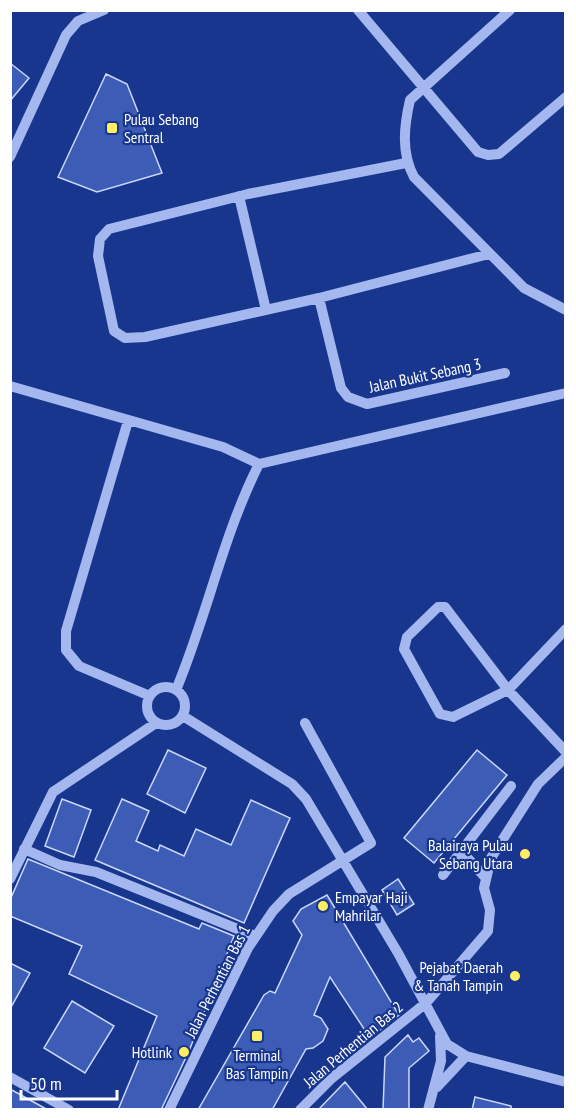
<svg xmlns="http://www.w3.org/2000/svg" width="576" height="1120" font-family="'PT Sans Narrow',sans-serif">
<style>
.building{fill:#3c5cb5;stroke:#cad7fb;stroke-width:1.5}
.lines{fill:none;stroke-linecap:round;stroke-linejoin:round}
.minor{stroke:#a4b8ef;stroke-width:10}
.poi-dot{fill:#ffee62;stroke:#18368e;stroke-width:2}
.labels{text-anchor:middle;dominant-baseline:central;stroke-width:4.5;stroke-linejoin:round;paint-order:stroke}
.poi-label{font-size:16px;fill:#fff;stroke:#18368e;text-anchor:end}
.street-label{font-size:16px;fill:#fff;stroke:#18368e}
</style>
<rect width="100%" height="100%" fill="#18368e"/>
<path class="building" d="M10 63 29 78 10 101Z
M106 74 127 84 162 173 97 192 58 177Z
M168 750 206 768 185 813 147 794Z
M477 750 507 775 434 863 404 838Z
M62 799 91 810 74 857 45 846Z
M122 799 149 811 136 841 158 851 160 845 184 856 196 829 231 845 251 800 290 818 244 923 95 860Z
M28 859 199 929 202 923 234 936 189 1051 161 1110H118L157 1016 69 974 82 946 10 916V900Z
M398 879 414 904 397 915 382 890Z
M327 895 399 1015 370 1038 330 977 314 1015 321 1018 328 1029 323 1041 313 1048 306 1049 272 1110H198L264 995 270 991 275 993 302 935 293 921 301 909Z
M10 963 30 973 10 1009Z
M72 1001 114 1026 85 1073 44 1048Z
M408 1035 413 1042 419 1038 429 1051 409 1068V1110H383L385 1057Z
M345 1082 368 1110H318Z
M10 1089 48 1110H10Z
M475 1097 511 1106V1110H472Z"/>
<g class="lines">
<path class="minor" d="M358 10 478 152 488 155 499 154 566 97
M510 10 410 100C404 126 401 153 414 177L524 288 566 310
M10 157 66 35 78 21 104 10
M406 163 248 194 109 229 100 239 98 256 114 331 125 338 145 337 319 298 489 254
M239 196 266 310
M319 298 341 388 348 397 367 404 505 373
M10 386 223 447 259 464 566 393
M128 421 66 631V650L79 666 150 696
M566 629 508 690 453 717 440 714 404 649 407 637 438 607H445L508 690 566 752
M147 706a19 19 0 1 1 38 0a19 19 0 1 1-38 0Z
M176 690C207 616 223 535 259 464
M183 716 292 784 306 799 398 953 447 1044 466 1056 566 1082
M24 849 60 865 96 872 255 936
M461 851 485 877
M443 875 511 786
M10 879 53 792 156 723
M10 1077 69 1110
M437 1087 466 1056
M169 1110 248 948 273 911 289 894 371 843 305 723
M300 1110 332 1078 426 1003 488 931 490 910 484 888 491 858 538 784 566 757
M428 1110 441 1061 440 1036"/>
</g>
<g class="poi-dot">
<rect x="106" y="122" width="12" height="12" rx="3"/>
<circle cx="525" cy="854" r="6"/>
<circle cx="323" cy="906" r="6"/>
<circle cx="515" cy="976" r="6"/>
<rect x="251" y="1030" width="12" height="12" rx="3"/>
<circle cx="184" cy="1052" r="6"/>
</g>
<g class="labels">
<g class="poi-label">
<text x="124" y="119" text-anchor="start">Pulau Sebang<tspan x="124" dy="18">Sentral</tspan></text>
<text x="513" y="845">Balairaya Pulau<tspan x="513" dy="18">Sebang Utara</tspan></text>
<text x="335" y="897" text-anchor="start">Empayar Haji<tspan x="335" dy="18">Mahrilar</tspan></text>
<text x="503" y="967">Pejabat Daerah<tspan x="503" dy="18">&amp; Tanah Tampin</tspan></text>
<text x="172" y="1052">Hotlink</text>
<text x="257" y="1055" text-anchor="middle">Terminal<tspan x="257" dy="18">Bas Tampin</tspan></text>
</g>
<g class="street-label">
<text transform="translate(425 375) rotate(-12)">Jalan Bukit Sebang 3</text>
<text transform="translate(217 981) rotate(-63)">Jalan Perhentian Bas 1</text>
<text transform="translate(353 1044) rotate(-40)">Jalan Perhentian Bas 2</text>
</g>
</g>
<rect width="576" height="1120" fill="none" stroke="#ffffff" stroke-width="24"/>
<path d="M21 1090v9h96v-9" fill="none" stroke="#ffffff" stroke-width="3"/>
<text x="30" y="1090" font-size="18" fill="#ffffff" stroke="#18368e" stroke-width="4.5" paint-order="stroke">50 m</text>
</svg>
